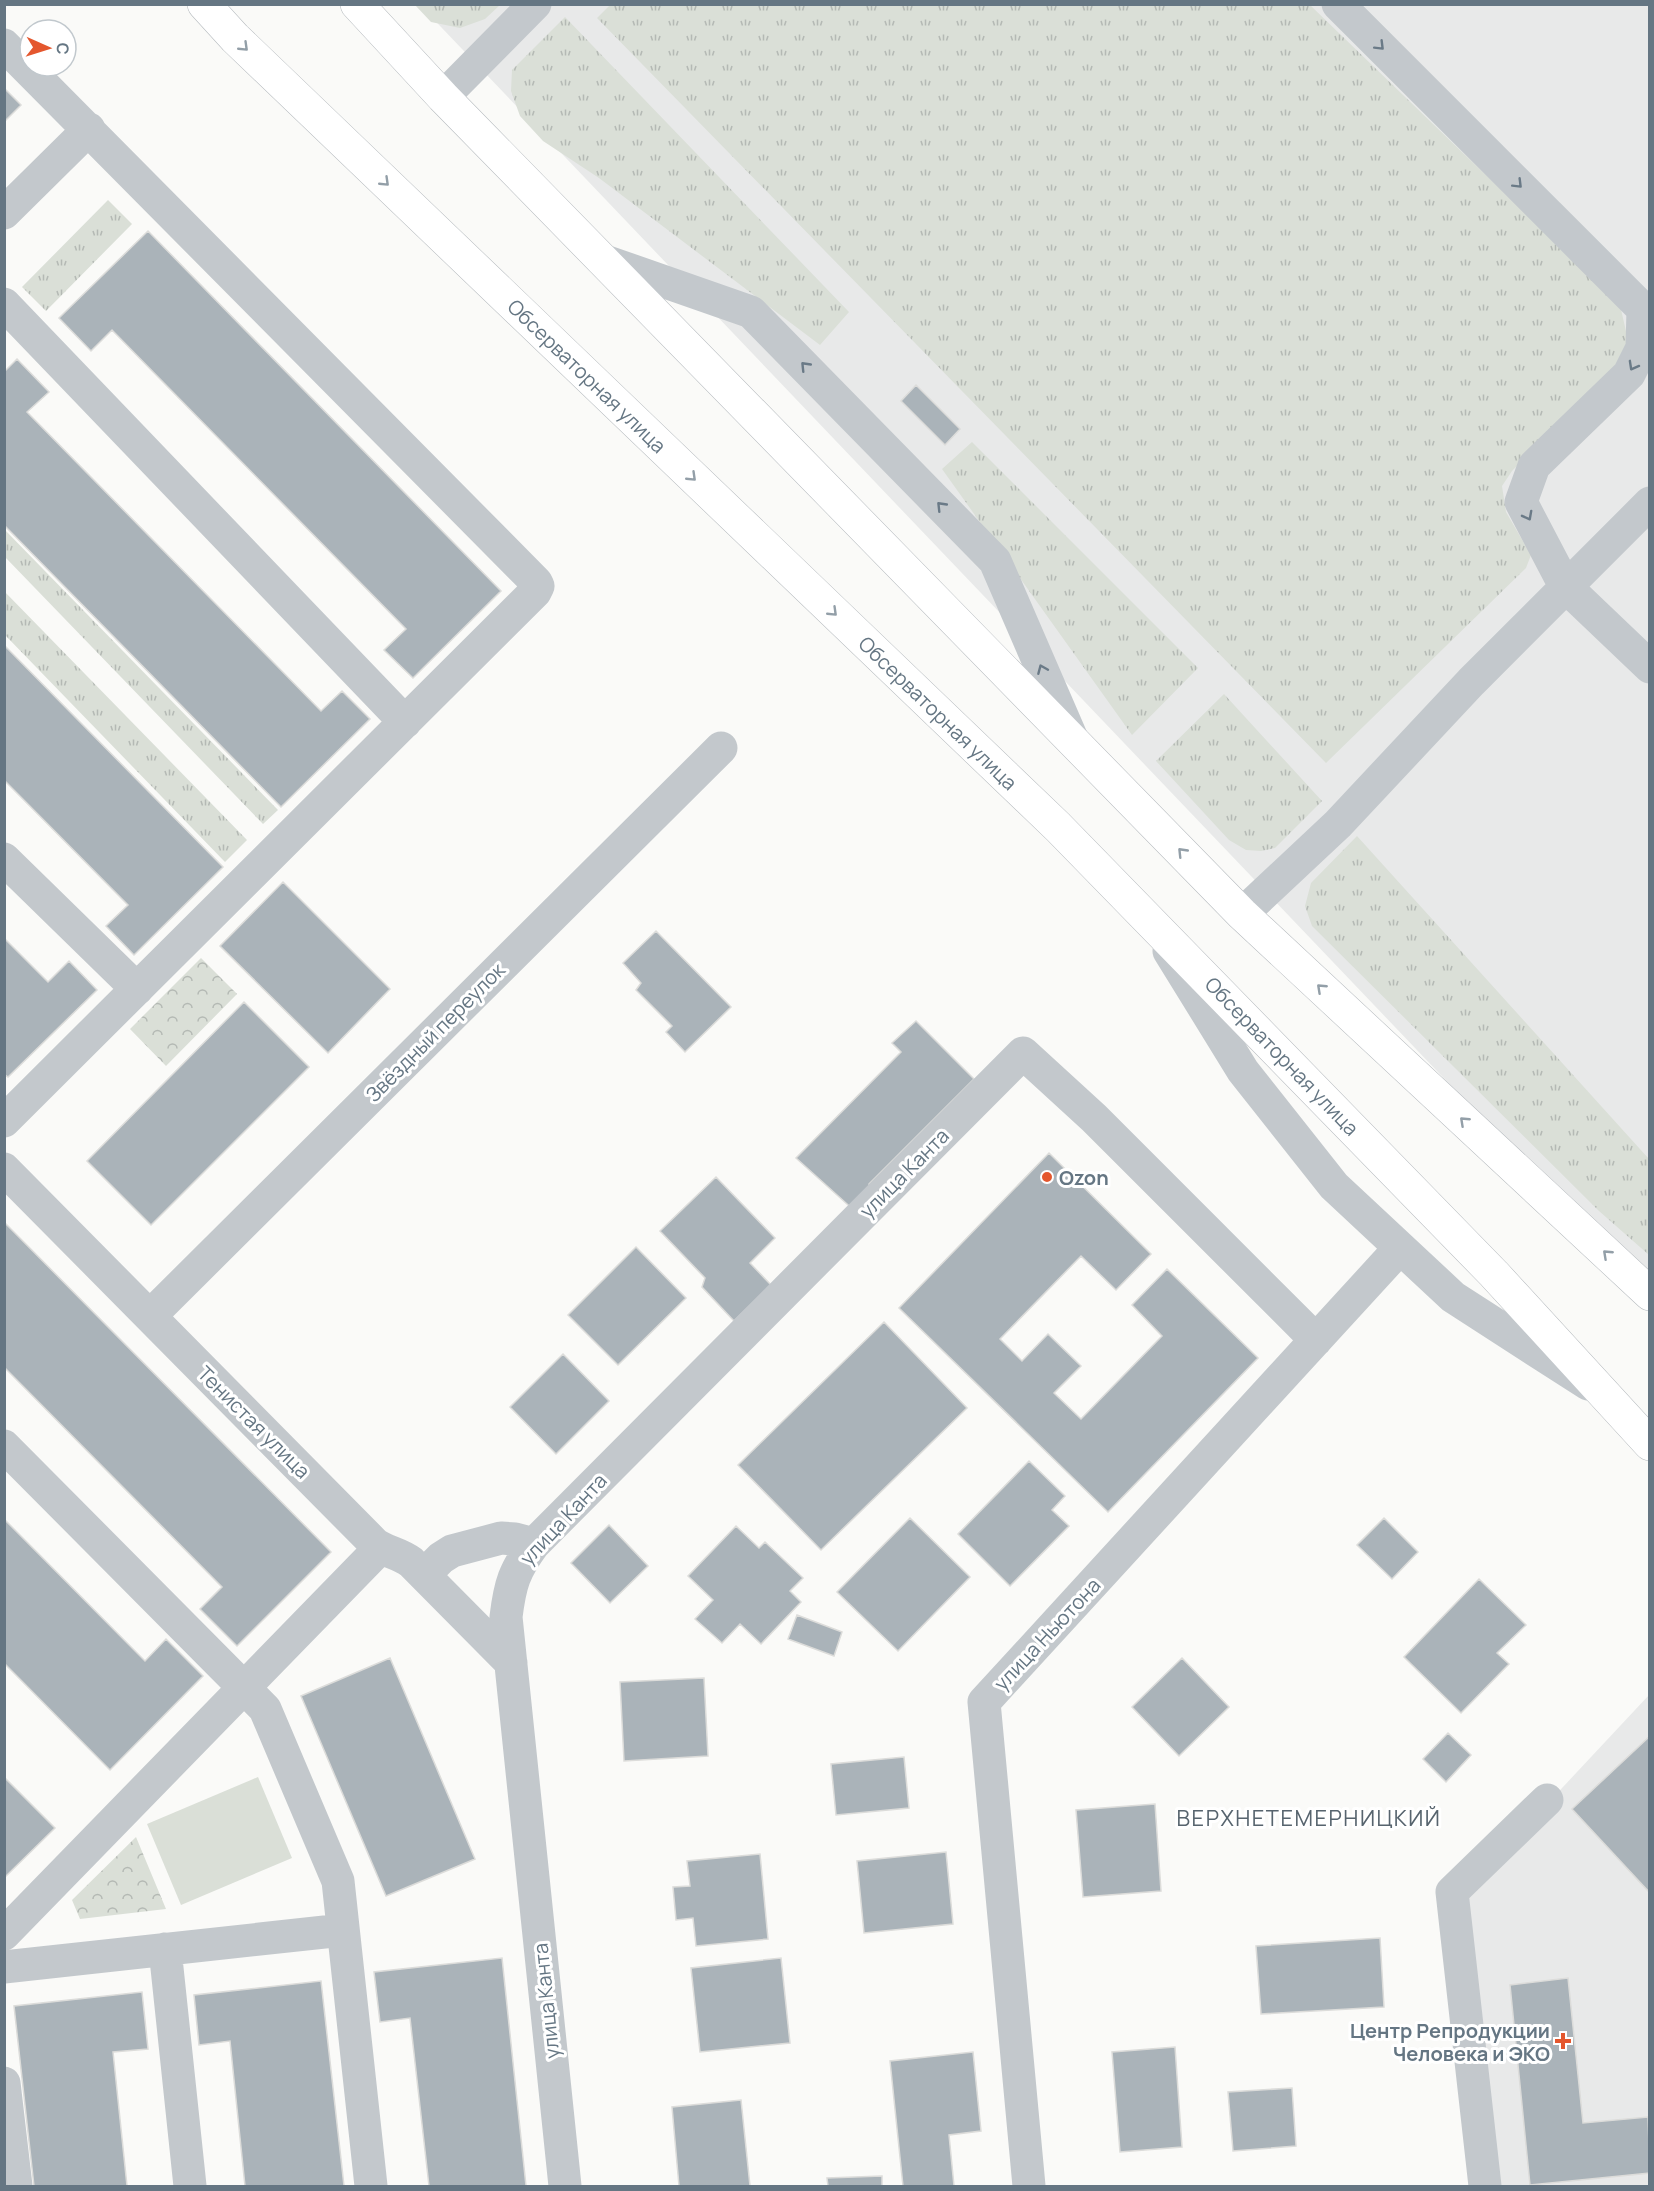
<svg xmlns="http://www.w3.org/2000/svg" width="1654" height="2191" font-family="Manrope,sans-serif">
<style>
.built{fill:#e8e9e9}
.grass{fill:url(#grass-tufts)}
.park{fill:url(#park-crowns)}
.pitch{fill:#dadfd7}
.building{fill:#aab3b9;stroke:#dcdcda;stroke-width:1.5}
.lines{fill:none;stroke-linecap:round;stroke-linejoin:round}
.major-casing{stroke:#b5babe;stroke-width:34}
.minor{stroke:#c3c8cc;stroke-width:33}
.major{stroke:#fff;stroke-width:33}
.oneway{stroke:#6a7a87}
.oneway2{stroke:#939fa8}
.poi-dot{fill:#e4572e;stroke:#fff;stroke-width:2}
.labels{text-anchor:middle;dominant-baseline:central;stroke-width:6;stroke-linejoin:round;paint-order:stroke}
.street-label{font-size:20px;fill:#657683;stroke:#fff}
.poi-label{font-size:20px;font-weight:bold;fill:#657683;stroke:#fff;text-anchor:start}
.quarter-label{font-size:22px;letter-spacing:1.5px;fill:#57646e;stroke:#fff}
</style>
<defs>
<pattern id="grass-tufts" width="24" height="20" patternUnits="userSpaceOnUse" patternTransform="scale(1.5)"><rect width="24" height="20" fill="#dadfd7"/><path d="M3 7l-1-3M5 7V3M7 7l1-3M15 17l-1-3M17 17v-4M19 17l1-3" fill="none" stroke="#b4b9b4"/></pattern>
<pattern id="park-crowns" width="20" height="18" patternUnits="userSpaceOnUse" patternTransform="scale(1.5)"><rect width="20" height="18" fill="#dadfd7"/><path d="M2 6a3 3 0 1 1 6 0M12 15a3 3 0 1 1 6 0" fill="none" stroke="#b4b9b4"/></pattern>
</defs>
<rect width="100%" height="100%" fill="#fafaf8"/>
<path class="built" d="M420 5H1649V1271L1519 1157Z
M1649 1695V2186H1493L1462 1895Z"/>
<path class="grass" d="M611 4 1310 5 1620 305 1628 340 1617 365 1512 471 1502 486 1506 512 1531 555 1526 568 1326 763 597 18Z
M415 5H500L485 19 460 28 431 22Z
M565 17 849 312 820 345 599 178 543 141 520 116 511 91 512 70Z
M108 200 132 224 46 311 22 287Z
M972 442 1198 668 1132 735 942 469Z
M4 529 278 810 263 824 5 557Z
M4 591 247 840 225 862 5 635Z
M1224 694 1322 801 1275 848 1261 851 1246 850 1229 840 1156 761Z
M1357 836 1649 1159V1255L1599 1211 1312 926 1305 906 1311 883Z"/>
<path class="park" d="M201 958 237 994 166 1066 130 1029Z
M136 1837 166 1909 80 1919 72 1900Z"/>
<path class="pitch" d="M258 1777 292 1858 181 1905 147 1824Z"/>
<path class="building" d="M4 88 21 105 4 122Z
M148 231 501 591 413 678 384 650 406 629 164 383 112 330 91 351 59 318Z
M17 359 49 392 27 412 273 662 321 711 342 691 370 719 281 807 4 525V372Z
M916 385 960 429 945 445 901 401Z
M4 645 223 867 134 955 106 926 128 905 4 780Z
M283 882 390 989 328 1053 220 946Z
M656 931 731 1007 685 1052 666 1032 672 1026 636 990 641 983 623 963Z
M4 938 48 982 69 961 97 990 8 1077 4 1074Z
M244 1002 309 1067 151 1225 87 1161Z
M916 1021 974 1079 869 1184 871 1197 857 1213 796 1158 901 1052 892 1043Z
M1049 1153 1151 1254 1116 1290 1081 1256 1000 1339 1022 1361 1048 1334 1081 1366 1054 1393 1081 1419 1162 1336 1132 1305 1167 1269 1258 1358 1108 1512 899 1308Z
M716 1177 775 1238 750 1263 771 1285 734 1321 702 1287 705 1278 660 1231Z
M4 1222 331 1552 237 1646 200 1609 222 1587 4 1367Z
M636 1247 686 1298 618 1365 568 1315Z
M884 1322 967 1408 821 1550 738 1465Z
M563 1354 609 1401 556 1454 510 1407Z
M1029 1461 1065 1496 1052 1510 1069 1526 1010 1586 958 1534Z
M910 1518 970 1577 898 1651 837 1592Z
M1384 1518 1418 1552 1392 1579 1357 1545Z
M4 1519 145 1661 166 1639 203 1676 110 1770 4 1663Z
M609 1525 648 1566 610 1603 571 1563Z
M736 1526 759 1548 765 1542 803 1578 790 1591 801 1602 761 1644 740 1624 722 1643 695 1619 713 1600 688 1576Z
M1479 1579 1526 1625 1497 1653 1509 1664 1461 1713 1404 1657Z
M797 1615 842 1632 834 1656 788 1639Z
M390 1658 475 1859 386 1896 301 1696Z
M1182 1658 1229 1707 1179 1756 1132 1707Z
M704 1678 708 1756 624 1761 620 1682Z
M1448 1733 1471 1755 1446 1782 1423 1759Z
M1650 1736V1893L1572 1809Z
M904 1757 909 1808 836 1815 831 1764Z
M4 1777 55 1828 4 1878Z
M1155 1804 1161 1891 1083 1897 1076 1810Z
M946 1852 953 1924 864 1933 857 1861Z
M760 1854 768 1939 696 1946 693 1918 676 1920 673 1887 690 1886 687 1861Z
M1380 1938 1384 2007 1261 2014 1256 1946Z
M502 1958 526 2186H429L410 2018 380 2022 374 1972Z
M781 1958 790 2043 700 2052 691 1968Z
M1568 1978 1583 2123 1648 2117 1650 2173 1530 2185 1510 1985Z
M321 1981 344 2186H245L230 2041 199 2045 194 1995Z
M142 1992 148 2049 113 2052 127 2186H34L14 2006Z
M1175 2047 1182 2147 1120 2152 1112 2052Z
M973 2052 981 2131 949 2135 954 2186H903L890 2061Z
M1292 2088 1296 2146 1233 2151 1228 2092Z
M741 2100 750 2186H679L672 2107Z
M882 2176V2186H828L827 2178Z"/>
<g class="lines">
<defs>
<path id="major" d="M204 4 235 38 1058 827 1494 1274 1650 1444
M357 4 443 97 1242 914 1650 1294"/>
</defs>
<use href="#major" class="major-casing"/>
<path class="minor" d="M1338 4 1643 309 1642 348 1629 374 1534 466 1521 502 1565 586 1650 667
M4 45 536 582 538 586 535 592 4 1121
M443 97 535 4
M4 213 89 129
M602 260 751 312 995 561 1073 741
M4 304 405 722
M4 859 137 989
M1242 914 1338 824 1471 682 1650 503
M1169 951 1243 1071 1334 1186 1453 1297 1588 1384
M4 1169 375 1544C386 1552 399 1553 411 1562L511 1663
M150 1316 721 748
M4 1446 265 1709 338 1881 371 2186
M424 1575 441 1558 452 1551 501 1538 515 1539 534 1544
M4 1934 380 1548
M165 1949 190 2186
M4 1967 343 1930
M4 2083 16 2186
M565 2186 506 1617C510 1584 514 1571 534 1544L1023 1053 1094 1118 1316 1340
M1029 2186 984 1702 1400 1248
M1485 2186 1452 1892 1547 1800"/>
<use href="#major" class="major"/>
</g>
<defs><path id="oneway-chevron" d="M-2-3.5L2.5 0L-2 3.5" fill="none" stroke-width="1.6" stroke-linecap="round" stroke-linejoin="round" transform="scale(1.5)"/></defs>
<g class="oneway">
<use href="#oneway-chevron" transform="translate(1380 46) rotate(45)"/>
<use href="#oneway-chevron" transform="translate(1518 184) rotate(45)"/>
<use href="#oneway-chevron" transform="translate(805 366) rotate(-134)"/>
<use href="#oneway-chevron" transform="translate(1633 366) rotate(119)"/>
<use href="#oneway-chevron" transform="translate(941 506) rotate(-134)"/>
<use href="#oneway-chevron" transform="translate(1528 516) rotate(62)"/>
<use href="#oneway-chevron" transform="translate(1042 669) rotate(-113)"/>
</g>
<g class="oneway2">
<use href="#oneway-chevron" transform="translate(244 47) rotate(44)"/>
<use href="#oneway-chevron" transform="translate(385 182) rotate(44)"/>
<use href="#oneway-chevron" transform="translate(692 477) rotate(44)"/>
<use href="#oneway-chevron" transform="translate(833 612) rotate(44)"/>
<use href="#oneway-chevron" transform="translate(1182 852) rotate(-134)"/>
<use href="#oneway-chevron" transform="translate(1321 988) rotate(-137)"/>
<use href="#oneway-chevron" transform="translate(1464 1121) rotate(-137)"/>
<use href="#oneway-chevron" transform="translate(1607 1254) rotate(-137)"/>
</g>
<g class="poi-dot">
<circle cx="1047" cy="1177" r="6"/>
<path d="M1560 2032h6v6h6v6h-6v6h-6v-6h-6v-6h6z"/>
</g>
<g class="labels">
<g class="street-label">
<text transform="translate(587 376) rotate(44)">Обсерваторная улица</text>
<text transform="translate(938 713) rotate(44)">Обсерваторная улица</text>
<text transform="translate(435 1032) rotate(-45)">Звёздный переулок</text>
<text transform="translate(1282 1056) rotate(46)">Обсерваторная улица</text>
<text transform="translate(904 1173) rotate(-45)">улица Канта</text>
<text transform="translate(254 1422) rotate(45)">Тенистая улица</text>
<text transform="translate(563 1519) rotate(-47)">улица Канта</text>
<text transform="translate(1047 1634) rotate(-47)">улица Ньютона</text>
<text transform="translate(546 2001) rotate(-96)">улица Канта</text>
</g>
<g class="poi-label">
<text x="1059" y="1177">Ozon</text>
<text x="1550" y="2030" text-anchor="end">Центр Репродукции<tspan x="1550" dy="23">Человека и ЭКО</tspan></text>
</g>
<g class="quarter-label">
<text x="1309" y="1818">ВЕРХНЕТЕМЕРНИЦКИЙ</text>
</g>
</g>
<rect width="1654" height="2191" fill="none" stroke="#657683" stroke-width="12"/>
<g transform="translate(48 48) rotate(93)"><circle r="28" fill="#ffffff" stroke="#c1c8cd" stroke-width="1.5"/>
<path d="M0-4.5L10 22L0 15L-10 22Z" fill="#e4572e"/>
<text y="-9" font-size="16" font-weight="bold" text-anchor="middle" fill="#657683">С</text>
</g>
</svg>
